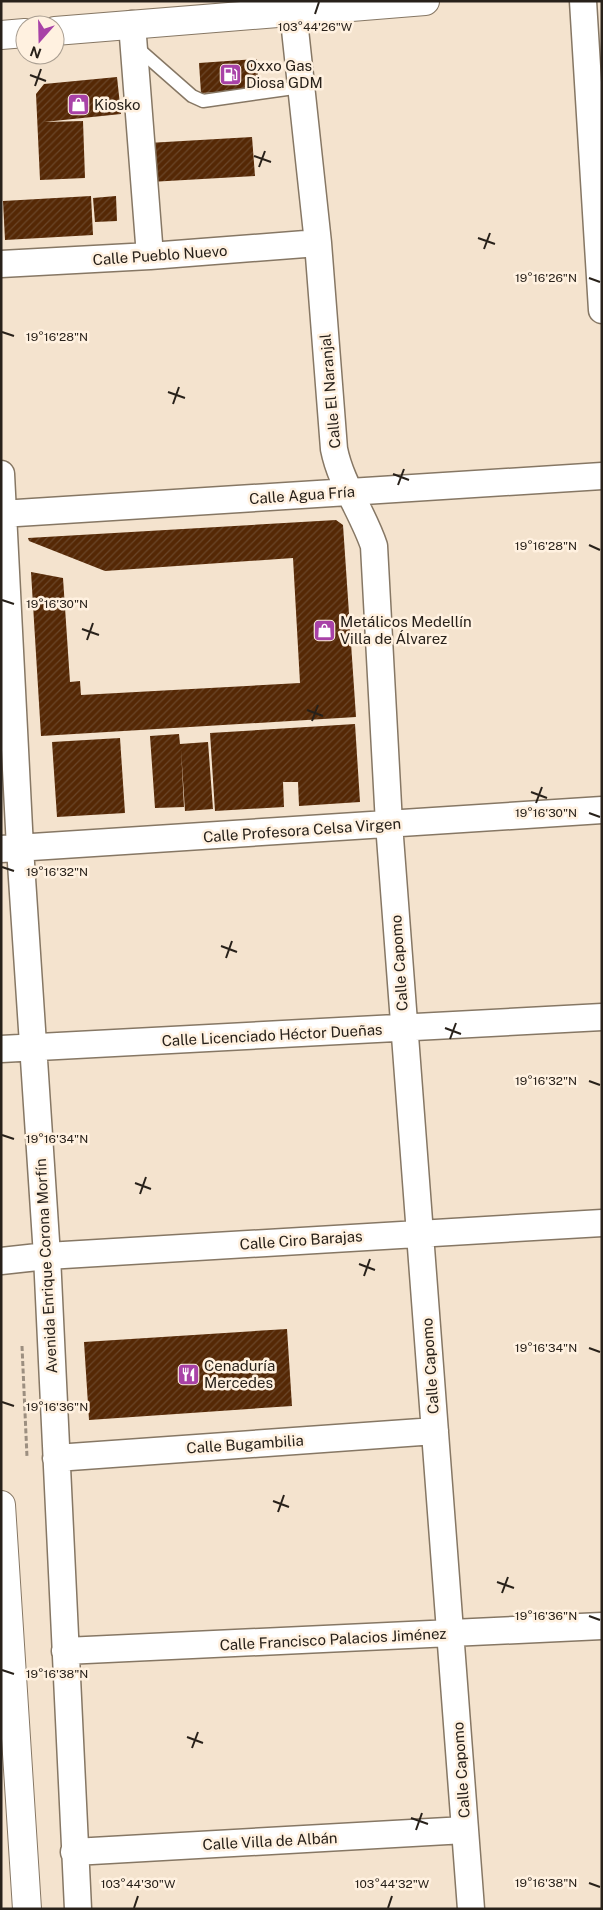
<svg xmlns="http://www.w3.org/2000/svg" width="603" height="1910" font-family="'Public Sans',sans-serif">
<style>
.building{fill:url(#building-hatch)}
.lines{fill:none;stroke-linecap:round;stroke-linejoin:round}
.service-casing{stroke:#867764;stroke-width:15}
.minor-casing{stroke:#867764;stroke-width:29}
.primary-casing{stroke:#867764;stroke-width:30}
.path{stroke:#9c8f80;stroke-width:3;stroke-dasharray:5 2.5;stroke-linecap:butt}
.service{stroke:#fff;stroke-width:12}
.minor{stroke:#fff;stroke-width:26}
.primary{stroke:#fff;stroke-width:28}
.ticks{fill:none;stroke:#28211a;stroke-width:2}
.labels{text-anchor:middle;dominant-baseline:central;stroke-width:5;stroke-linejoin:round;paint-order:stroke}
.poi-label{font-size:15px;fill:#28211a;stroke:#fff1e0;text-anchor:start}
.street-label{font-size:15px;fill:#28211a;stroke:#fff1e0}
.ticks-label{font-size:12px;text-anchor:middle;fill:#28211a;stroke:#fff1e0;stroke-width:5;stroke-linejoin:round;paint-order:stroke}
</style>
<defs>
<pattern id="building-hatch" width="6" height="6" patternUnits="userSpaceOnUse" patternTransform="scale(1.25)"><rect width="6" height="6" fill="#552805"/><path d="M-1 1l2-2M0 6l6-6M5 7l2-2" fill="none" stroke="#6a4629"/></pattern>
</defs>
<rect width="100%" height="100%" fill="#f4e3ce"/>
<path class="building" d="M257 59 259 90 201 93 199 63Z
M117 77 121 114 44 122 83 121 85 178 40 180 36 94 44 84Z
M252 137 255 176 150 182 148 143Z
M91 196 93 235 5 240 3 201Z
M116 196 117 221 95 222 93 198Z
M336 520 343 525 356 717 41 736 31 572 63 578 70 682 80 681 81 695 300 683 293 558 105 571 29 541 28 538Z
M355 724 360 802 299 806 298 782H283L284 807 215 811 210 733Z
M179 734 180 744 208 742 213 809 185 811 181 749 184 807 155 808 150 736Z
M120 738 125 813 57 817 52 742Z
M287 1329 292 1406 89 1420 84 1342Z"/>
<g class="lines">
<defs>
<path id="service" d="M135 46 192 96 203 101 301 87"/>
<path id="minor" d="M583 1 602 310
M293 11 318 243 334 449C341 484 363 513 374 546L389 824 471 1909
M132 24 150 256
M1 264 150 256 318 243
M1 474 20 848 47 1256 78 1909
M1 514 602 476
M1 849 602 810
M1 1049 602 1017
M1 1261 47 1256 602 1223
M56 1458 435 1431
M65 1651 602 1626
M74 1852 465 1830"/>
<path id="primary" d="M55 31 425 1
M1 35 25 33
M1 1505 27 1909"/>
</defs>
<use href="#service" class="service-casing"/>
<use href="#minor" class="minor-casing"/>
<use href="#primary" class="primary-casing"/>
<path class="path" d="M22 1346 27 1457"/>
<use href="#service" class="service"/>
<use href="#minor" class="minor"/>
<use href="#primary" class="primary"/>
</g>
<path class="ticks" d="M315 14 319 2M30 75 46 81M35 86 41 69M254 156 271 162M259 167 265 151M478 238 495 244M484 249 490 233M589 278 600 282M2 332 14 336M168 392 185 398M173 404 179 387M393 474 409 480M398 485 404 469M589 545 600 550M2 600 14 604M82 629 99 635M87 640 93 623M307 710 323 716M312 721 318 705M531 792 547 798M536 803 542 787M589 813 600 817M2 867 14 871M221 946 237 952M226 958 232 941M445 1028 461 1034M450 1039 456 1023M589 1081 600 1085M2 1135 14 1139M135 1183 151 1189M140 1194 146 1177M359 1264 375 1270M364 1276 370 1259M589 1348 600 1352M2 1402 14 1406M273 1501 289 1507M278 1512 284 1495M497 1582 514 1588M502 1593 508 1577M589 1616 600 1620M2 1670 14 1674M187 1737 203 1743M192 1748 198 1732M411 1818 428 1824M416 1830 422 1813M589 1883 600 1887M134 1908 138 1896M388 1908 392 1896"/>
<defs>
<symbol id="fuel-square" viewBox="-11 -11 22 22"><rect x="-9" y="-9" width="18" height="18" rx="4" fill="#a842a7" stroke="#fff1e0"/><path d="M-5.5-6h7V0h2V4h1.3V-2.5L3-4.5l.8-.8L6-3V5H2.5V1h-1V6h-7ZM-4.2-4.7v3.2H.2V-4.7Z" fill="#fff"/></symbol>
<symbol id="shop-square" viewBox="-11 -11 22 22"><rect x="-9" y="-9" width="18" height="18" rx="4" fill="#a842a7" stroke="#fff1e0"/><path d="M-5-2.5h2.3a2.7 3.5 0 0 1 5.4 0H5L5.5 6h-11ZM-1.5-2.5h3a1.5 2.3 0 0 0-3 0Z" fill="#fff"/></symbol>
<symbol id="restaurant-square" viewBox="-11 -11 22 22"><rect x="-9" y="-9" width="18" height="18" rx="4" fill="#a842a7" stroke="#fff1e0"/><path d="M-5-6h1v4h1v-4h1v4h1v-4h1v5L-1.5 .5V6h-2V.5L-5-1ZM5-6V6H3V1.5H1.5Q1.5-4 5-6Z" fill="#fff"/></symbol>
</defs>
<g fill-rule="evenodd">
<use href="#fuel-square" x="218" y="62" width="25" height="25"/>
<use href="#shop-square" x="66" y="92" width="25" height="25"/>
<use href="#shop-square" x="312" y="618" width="25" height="25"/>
<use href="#restaurant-square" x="176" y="1362" width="25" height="25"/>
</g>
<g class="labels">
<g class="poi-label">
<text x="246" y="65">Oxxo Gas<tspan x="246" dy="17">Diosa GDM</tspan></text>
<text x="94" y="104">Kiosko</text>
<text x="340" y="621">Metálicos Medellín<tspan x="340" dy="17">Villa de Álvarez</tspan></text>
<text x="204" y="1365">Cenaduría<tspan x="204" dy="17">Mercedes</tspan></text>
</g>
<g class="street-label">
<text transform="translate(160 255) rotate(-4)">Calle Pueblo Nuevo</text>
<text transform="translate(330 391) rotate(-95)">Calle El Naranjal</text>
<text transform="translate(302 495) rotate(-4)">Calle Agua Fría</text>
<text transform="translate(302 830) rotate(-4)">Calle Profesora Celsa Virgen</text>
<text transform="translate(399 963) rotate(-94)">Calle Capomo</text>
<text transform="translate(272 1035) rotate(-3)">Calle Licenciado Héctor Dueñas</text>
<text transform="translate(301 1240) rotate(-4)">Calle Ciro Barajas</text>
<text transform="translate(46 1266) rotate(-93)">Avenida Enrique Corona Morfín</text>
<text transform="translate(430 1366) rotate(-94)">Calle Capomo</text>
<text transform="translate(245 1444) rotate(-4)">Calle Bugambilia</text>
<text transform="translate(333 1639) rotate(-3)">Calle Francisco Palacios Jiménez</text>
<text transform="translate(461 1770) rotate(-94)">Calle Capomo</text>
<text transform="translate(270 1841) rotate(-3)">Calle Villa de Albán</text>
</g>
</g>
<g class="ticks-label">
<text x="315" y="31">103°44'26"W</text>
<text x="546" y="282">19°16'26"N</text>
<text x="57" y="341">19°16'28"N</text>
<text x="546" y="550">19°16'28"N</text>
<text x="57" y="608">19°16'30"N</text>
<text x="546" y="817">19°16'30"N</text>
<text x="57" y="876">19°16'32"N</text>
<text x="546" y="1085">19°16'32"N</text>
<text x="57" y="1143">19°16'34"N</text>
<text x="546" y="1352">19°16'34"N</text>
<text x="57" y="1411">19°16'36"N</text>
<text x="546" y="1620">19°16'36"N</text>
<text x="57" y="1678">19°16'38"N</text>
<text x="546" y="1887">19°16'38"N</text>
<text x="138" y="1888">103°44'30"W</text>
<text x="392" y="1888">103°44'32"W</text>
</g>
<rect width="603" height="1910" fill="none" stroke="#28211a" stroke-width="5"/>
<g transform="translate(40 40) rotate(200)"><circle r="24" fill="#fff1e0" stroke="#a99e91"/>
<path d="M0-4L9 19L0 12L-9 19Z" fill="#a842a7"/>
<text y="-8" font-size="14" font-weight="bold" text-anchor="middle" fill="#28211a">N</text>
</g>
</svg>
